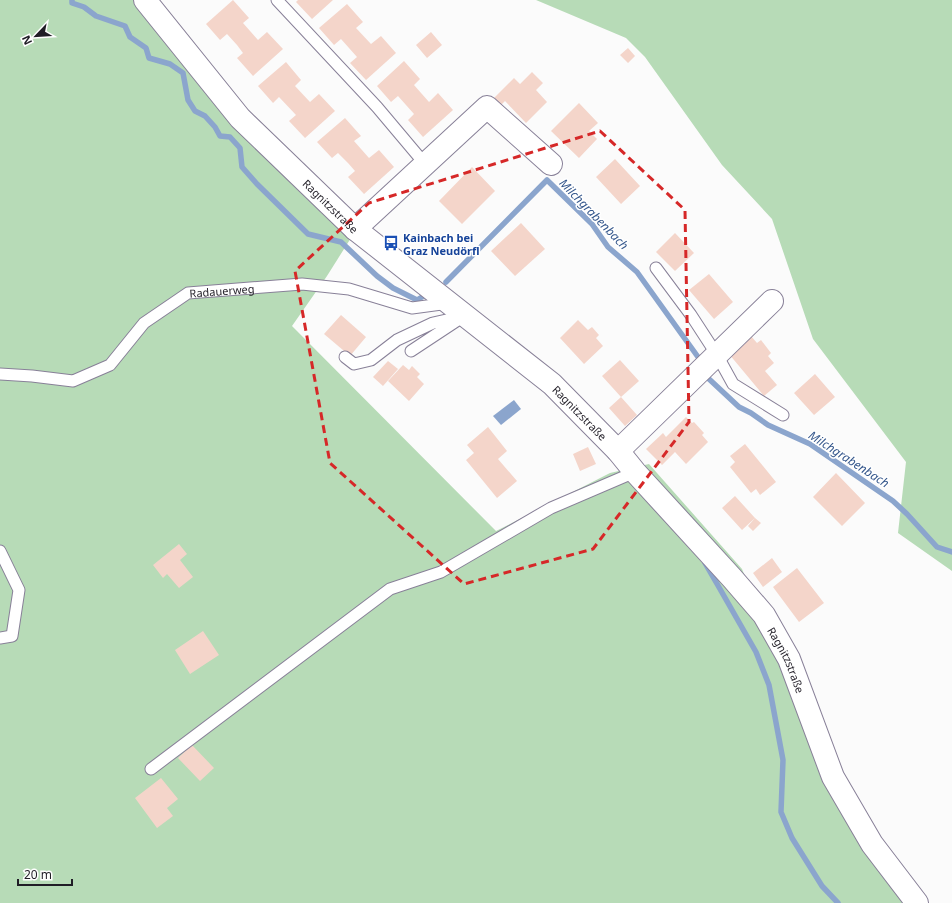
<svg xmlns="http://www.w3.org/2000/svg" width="952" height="903" font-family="'Noto Sans',sans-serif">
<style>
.green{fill:#b7dbb7}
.water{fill:#8ba5cd}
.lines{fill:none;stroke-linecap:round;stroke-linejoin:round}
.stream{stroke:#8ba5cd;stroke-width:5.5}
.building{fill:#f4d5ca}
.lane-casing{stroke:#888098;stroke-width:13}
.street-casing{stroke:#888098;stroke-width:24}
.secondary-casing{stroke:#888098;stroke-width:24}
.lane{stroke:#fff;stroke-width:11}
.street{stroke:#fff;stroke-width:22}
.secondary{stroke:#fff;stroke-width:22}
.marked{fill:none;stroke:#d62828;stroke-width:3;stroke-dasharray:8 5;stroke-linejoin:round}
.labels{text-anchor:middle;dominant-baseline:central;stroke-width:3;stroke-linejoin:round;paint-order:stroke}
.street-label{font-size:11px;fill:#201d26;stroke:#fff}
.transit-label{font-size:11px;font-weight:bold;fill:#164399;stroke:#fff;text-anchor:start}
.water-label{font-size:12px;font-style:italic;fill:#35578c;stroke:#fff}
</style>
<rect width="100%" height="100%" fill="#fbfbfb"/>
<path class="green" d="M0 0H157L259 127 361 222 327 276 292 326 496 531 610 473 649 464 742 569 779 659 908 903H0Z
M536 0H952V571L898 533 906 462 813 339 772 219 722 165 645 57 626 38Z"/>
<path class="water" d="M514 400 521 409 501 425 493 416Z"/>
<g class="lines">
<path class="stream" d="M72 0V3L84 7 96 16 125 26 130 37 146 48 149 58 170 64 183 73 188 100 195 111 205 116 215 127 220 136 230 137 240 148 242 167 257 184 308 234 341 242 377 276 393 288 417 300 422 297
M446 282 547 180 592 224 608 247 637 272 698 357
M709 379 739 407 751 413 768 425 810 444 893 501 907 514 937 547 952 552
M705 563 720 589 756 652 769 685 783 760 781 812 792 838 822 886 838 903"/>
</g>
<path class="building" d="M233 0 249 18 243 23 258 40 267 32 283 49 253 76 237 58 243 53 237 45 227 34 220 40 206 24Z
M298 0H333L312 19 296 2Z
M347 4 363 22 356 28 371 44 381 36 396 53 366 80 350 63 357 57 341 39 334 45 319 28Z
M431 32 442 45 427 58 416 45Z
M628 48 635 56 628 63 620 55Z
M404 61 420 79 414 85 429 102 438 93 453 110 423 137 408 120 414 114 398 96 391 102 377 86Z
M286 62 301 80 295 86 310 102 319 94 335 111 305 138 289 121 296 115 279 97 273 103 258 86Z
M532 72 543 83 536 90 547 102 526 123 505 101 501 105 494 98 514 78 520 84Z
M579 103 598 123 589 131 597 139 579 158 551 131Z
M345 118 361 136 354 141 369 158 379 150 394 167 364 194 348 177 355 171 348 163 338 153 332 158 317 142Z
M615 159 640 186 621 204 596 177Z
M472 167 495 191 462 224 439 201Z
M521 223 545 249 515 276 491 251Z
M675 233 694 253 675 271 656 252Z
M709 274 733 302 714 319 689 290Z
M341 315 366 337 350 356 324 334Z
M578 320 588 330 592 327 599 335 596 338 603 346 584 364 560 338Z
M751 336 757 343 761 340 771 353 768 356 774 363 765 371 777 385 764 396 729 354Z
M620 360 639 381 621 397 602 376Z
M388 361 398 369 383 386 373 377Z
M403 365 409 370 412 366 420 374 417 377 424 384 409 401 388 381Z
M815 374 835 397 814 415 794 393Z
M621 397 637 415 625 426 609 408Z
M686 417 692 423 694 422 704 433 702 435 708 442 686 464 675 452 662 465 646 449 663 433 666 437Z
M488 427 507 451 498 459 517 481 497 498 466 460 474 453 467 445Z
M745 444 776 482 760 495 756 489 751 493 730 467 735 462 730 456Z
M588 447 596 464 580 471 573 454Z
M836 473 865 503 842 526 813 497Z
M735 496 755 518 742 530 722 508Z
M755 518 761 523 753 531 748 526Z
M179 544 187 554 180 560 193 577 179 588 167 574 163 578 153 565Z
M772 558 782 572 763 587 753 573Z
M797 568 824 603 799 622 773 587Z
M203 631 219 655 190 674 175 650Z
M192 745 214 768 200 781 178 758Z
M161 778 178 799 167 808 173 816 157 828 135 798Z"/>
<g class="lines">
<defs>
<g id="lane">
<path d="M277 0 377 107 425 164"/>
<path d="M656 268 691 315 717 355 733 384 783 415"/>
<path d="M345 357 354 364 371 360 397 340 433 323 464 316 411 351"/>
<path id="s1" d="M0 374 32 376 73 381 110 365 144 323 188 293 302 284 349 289 412 308 449 303"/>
<path d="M0 551 19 590 12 636 0 638"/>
<path d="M151 769 390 589 441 572 551 508 635 472"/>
</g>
<path id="street" d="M355 229 487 107 551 164
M618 451 772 301"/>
<g id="secondary">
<path id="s2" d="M145 0 240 118 355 229 552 384 618 451 635 472 732 578 764 615 789 659 833 777 872 844 917 903"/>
</g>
</defs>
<use href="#lane" class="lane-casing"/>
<use href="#street" class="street-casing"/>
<use href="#secondary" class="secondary-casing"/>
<use href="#lane" class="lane"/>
<use href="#street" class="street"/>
<use href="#secondary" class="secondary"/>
</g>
<path class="marked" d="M600 131 685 210 689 422 593 549 464 584 330 463 295 271 369 203Z"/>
<defs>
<symbol id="bus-bare" viewBox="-9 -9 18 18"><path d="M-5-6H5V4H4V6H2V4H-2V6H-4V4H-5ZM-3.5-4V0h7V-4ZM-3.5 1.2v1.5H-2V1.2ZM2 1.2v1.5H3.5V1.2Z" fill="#1a4fb4" stroke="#fff" stroke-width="2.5" paint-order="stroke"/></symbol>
</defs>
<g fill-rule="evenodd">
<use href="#bus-bare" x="380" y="232" width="22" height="22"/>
</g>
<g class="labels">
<g class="street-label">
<text stroke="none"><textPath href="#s2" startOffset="278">Ragnitzstraße</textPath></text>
<text stroke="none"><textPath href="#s1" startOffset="255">Radauerweg</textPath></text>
<text stroke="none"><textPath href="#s2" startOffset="602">Ragnitzstraße</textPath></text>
<text stroke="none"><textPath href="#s2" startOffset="926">Ragnitzstraße</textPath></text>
</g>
<g class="transit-label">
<text x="403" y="237">Kainbach bei<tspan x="403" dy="13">Graz Neudörfl</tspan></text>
</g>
<g class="water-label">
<text transform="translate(594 214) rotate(46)">Milchgrabenbach</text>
<text transform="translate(849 459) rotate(33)">Milchgrabenbach</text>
</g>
</g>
<g transform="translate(36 36) rotate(245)" stroke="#ffffff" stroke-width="3" paint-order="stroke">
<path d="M0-3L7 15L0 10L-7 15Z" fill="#201d26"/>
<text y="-6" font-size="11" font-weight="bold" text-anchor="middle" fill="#201d26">N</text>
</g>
<path d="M18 879v6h54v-6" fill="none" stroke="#201d26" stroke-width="2"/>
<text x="24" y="879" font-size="12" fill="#201d26" stroke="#ffffff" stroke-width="3" paint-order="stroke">20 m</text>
</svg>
